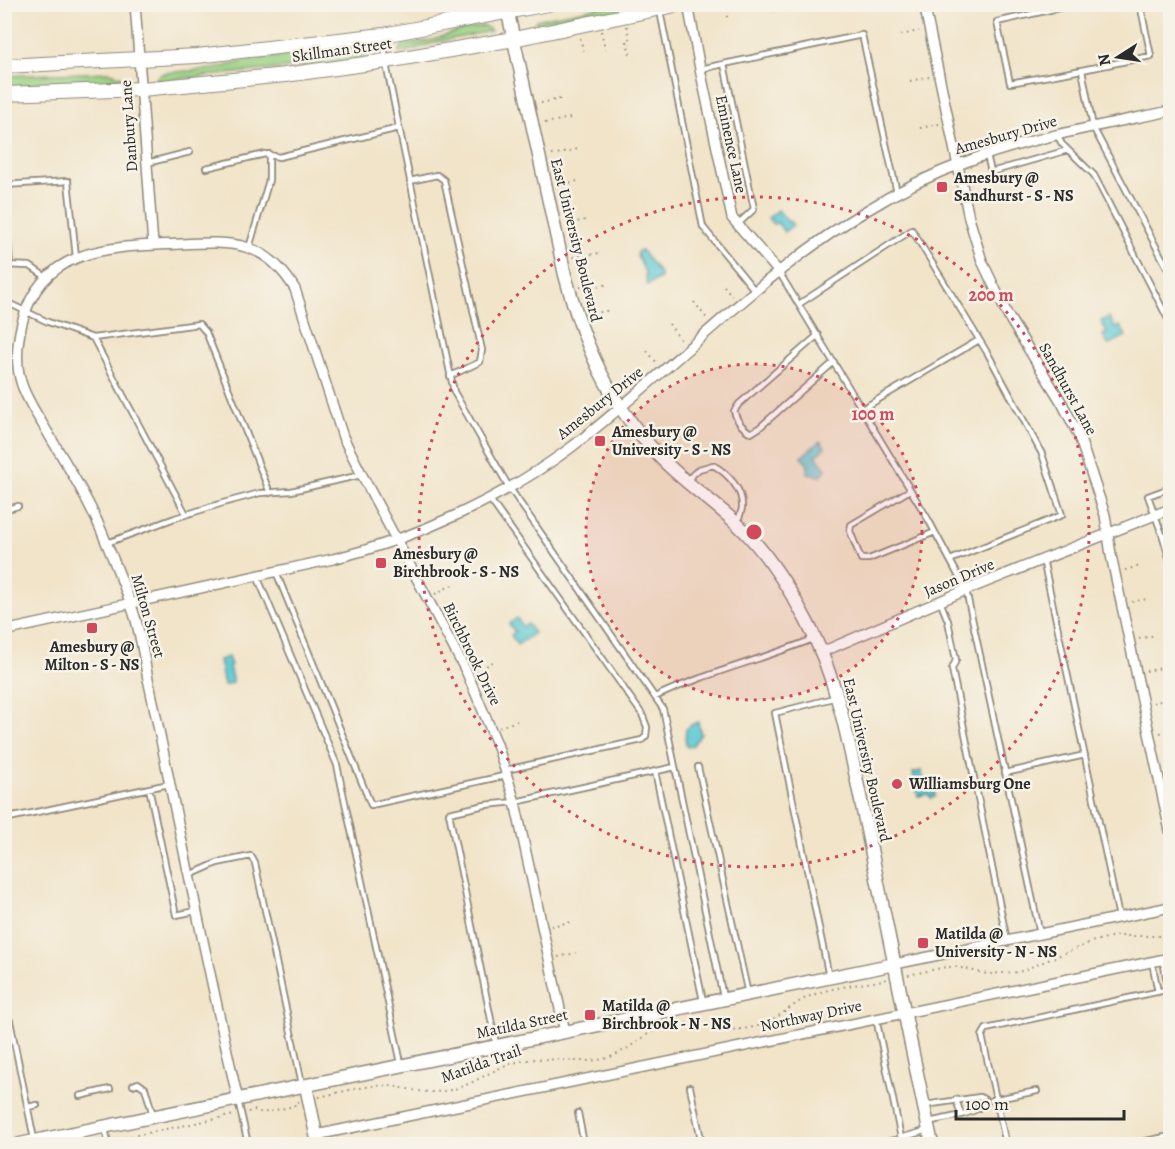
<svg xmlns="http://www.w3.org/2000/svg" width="1175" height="1149" font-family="Alegreya,serif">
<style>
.green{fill:#9ad183;stroke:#627e57;stroke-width:1.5}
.water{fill:#5dcad4;stroke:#447a80;stroke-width:1.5}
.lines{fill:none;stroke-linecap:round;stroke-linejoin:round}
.service-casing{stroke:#8e887a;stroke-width:8}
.minor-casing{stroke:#8e887a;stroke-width:12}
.tertiary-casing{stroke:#8e887a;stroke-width:15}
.secondary-casing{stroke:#8e887a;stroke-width:16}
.path{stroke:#8e887a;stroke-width:2;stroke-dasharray:1.5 4.5;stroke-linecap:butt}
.service{stroke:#fff;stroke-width:4.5}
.minor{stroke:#fff;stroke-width:9}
.tertiary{stroke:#fff;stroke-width:12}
.secondary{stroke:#fff;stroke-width:14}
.ring{fill:none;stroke:#d1495b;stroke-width:3;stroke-dasharray:3 6}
.poi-dot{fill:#d1495b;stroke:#f7f3e8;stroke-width:2}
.labels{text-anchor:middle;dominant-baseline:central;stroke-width:5;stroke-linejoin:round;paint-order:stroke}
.street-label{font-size:16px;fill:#2b2b2b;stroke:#f7f3e8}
.poi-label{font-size:16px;font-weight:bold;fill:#2b2b2b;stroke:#f7f3e8;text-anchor:start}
.centre{fill:#d1495b;stroke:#f7f3e8;stroke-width:3}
.ring-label{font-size:18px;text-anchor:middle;font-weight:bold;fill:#d1495b;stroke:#f7f3e8;stroke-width:5;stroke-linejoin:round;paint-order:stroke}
</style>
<rect width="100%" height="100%" fill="#f7f3e8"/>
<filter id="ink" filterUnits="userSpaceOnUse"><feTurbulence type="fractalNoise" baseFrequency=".0167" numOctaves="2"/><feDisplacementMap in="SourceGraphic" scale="12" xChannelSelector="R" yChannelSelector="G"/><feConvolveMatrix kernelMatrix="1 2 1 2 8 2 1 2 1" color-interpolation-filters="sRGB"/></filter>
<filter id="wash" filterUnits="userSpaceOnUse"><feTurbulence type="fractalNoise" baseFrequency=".008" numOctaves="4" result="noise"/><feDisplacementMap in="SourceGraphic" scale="24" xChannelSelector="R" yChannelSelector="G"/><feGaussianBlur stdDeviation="1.35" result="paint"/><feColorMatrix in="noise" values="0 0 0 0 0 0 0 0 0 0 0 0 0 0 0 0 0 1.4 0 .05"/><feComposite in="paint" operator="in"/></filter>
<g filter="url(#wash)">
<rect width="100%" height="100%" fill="#f1e4c9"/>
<path class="green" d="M610 5H650L545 28 535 22 536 20Z
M483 26 490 29 491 31 437 42 409 51 399 53 402 46 432 40 461 30Z
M353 47H361L372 51 369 55 356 61 157 81 155 79 163 73 214 69 246 61Z
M109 72 122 77 112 82 66 84 44 90 5 92 4 76Z"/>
<path class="water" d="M778 210 788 222 790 221 793 225 784 232 778 223 773 224 768 218Z
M641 250 660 274V278L647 285 645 272 637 255V252Z
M1109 317 1115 328 1120 326 1126 336 1108 345 1103 335 1107 333 1101 321Z
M820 441 825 447 816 456 826 469 821 476 807 474 808 465 801 457Z
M517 618 523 627 527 624 534 633 517 645 511 635 515 632 509 624Z
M228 657 231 665 229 666 233 683 224 685 219 660Z
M698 722 701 734 692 746 687 747C685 743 684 729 689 726 692 724 695 723 698 722Z
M921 771 924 780 934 784 935 797 931 798 928 794 918 796 913 773Z"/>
</g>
<g filter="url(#ink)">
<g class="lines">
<defs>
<path id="service" d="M1076 4 997 22 1010 83 1082 70
M1140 4 1151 56 1082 70 1093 127 1170 273
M660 11 703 227 756 292
M383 37 387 69 454 392 509 487 663 709 723 997
M724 64 754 209 738 224
M700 69 862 35 897 193
M1057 135 1062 144 1094 175 1170 323
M987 155 991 172 1068 150
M147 163 190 152
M206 168 265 154 279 157 399 128
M410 181 437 175 444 180 482 350 480 362 450 376
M4 185 68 181 76 257
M4 189 10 265
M249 248 269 180V154
M4 265 30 266 46 277
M779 272 928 519 966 590 1040 934
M4 301 48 322 93 338 186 514
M799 304 912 230 988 354 1042 454 1062 515 950 560
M818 335 739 404 734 411C737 421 741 427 751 433L759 428 834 362
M93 338 199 324 206 332 270 493
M862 409 979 340
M687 480 699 469 713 465C727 473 743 489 742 507 742 511 739 517 738 521
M910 490 851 525 850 531 861 559H869L935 532
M489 498 642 714 647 727 646 736 642 740 506 770
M4 510 18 506
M1170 534 1163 537 1170 561
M1163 537 1148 496 1170 488
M107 543 175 518 223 503 260 493 291 491 361 475
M1043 559 1119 917
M276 572 371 805 508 775
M257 576 337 765 401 1063
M940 601 948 621 956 660 952 669 1007 941
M655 697C705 673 761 660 813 639
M698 767 748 994
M655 771 703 1001
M1005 773 1085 755
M149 788 176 915 196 911
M4 819 169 784
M190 875 217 863 251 856 255 863 302 1084
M1163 960 1170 998
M1152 962 1158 992
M829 977 775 713 837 697
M876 1018 901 1138
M10 1021 34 1139
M496 1044 449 813 485 805 515 802 675 767
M133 1085 138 1083 145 1088 153 1115
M690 1087 702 1144
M80 1096 110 1089
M956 1099 961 1115
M238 1100 248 1144
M992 1100 1037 1091
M925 1105 980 1097 987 1101
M28 1107 37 1105
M578 1113 584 1144
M928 1122C945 1118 976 1115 987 1101
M105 1127 108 1144
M274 1144H277
M880 1144 928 1130
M1006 1144 982 1036 986 1029 1170 989
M1132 1144 1170 1136"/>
<path id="minor" d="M135 4 153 245
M688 4 700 69 732 218 779 272
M924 4 969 218 982 261 1008 316 1062 403 1079 436 1105 515 1111 555 1170 831
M4 631 333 559C414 539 501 499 569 449 668 374 757 276 864 212 896 192 932 174 968 161 1033 137 1103 125 1170 111
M822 652 966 590 1170 509
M895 964 1170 907
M238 1100C214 995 192 890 170 785 163 750 156 714 148 679 144 658 141 637 135 617 127 591 116 566 106 542 92 506 72 473 52 440 42 422 29 405 22 385 15 365 17 343 22 323 42 244 116 247 181 244 234 241 266 241 295 289L343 437 362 475 467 673 497 744 515 802 565 1032
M316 1135 1170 958"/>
<path id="tertiary" d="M506 4 565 275C584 345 608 401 658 455 681 480 710 499 735 522 765 549 787 584 806 620 840 683 851 755 866 825 888 931 909 1038 932 1144
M306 1086 318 1144
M20 1144 895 964"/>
<path id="secondary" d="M4 66 197 56 383 35 548 4
M4 94 142 89 285 75 386 61 514 39 680 4"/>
</defs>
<use href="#service" class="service-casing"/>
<use href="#minor" class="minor-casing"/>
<use href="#tertiary" class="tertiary-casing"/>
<use href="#secondary" class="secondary-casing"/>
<path class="path" d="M724 4 728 21
M773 4 774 12
M627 26 630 44
M601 31 606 53
M901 35 919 31
M580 38 584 53
M630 54 627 42H630
M910 81 929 77
M541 103 560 99
M545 123 571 118
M920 128 939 124
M552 155 578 149
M558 185 578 181
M566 224 586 220
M573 257 600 253
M724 286 732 296
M580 287 607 285
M694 302 708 320
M588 315 610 310
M669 324 682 342
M647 351 657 363
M1125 570 1140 566
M435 594 454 584
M1132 602 1147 599
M1139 639 1155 635
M1146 671 1162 668
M476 672 493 662
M1153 703 1168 699
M499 727 517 721
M1160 733 1170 731
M551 926 571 922
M558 957 576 953
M908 975 946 967H957L987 974 1019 972 1094 941 1115 936H1170
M319 1097C337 1093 355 1088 373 1086 400 1083 419 1097 450 1090 475 1085 495 1066 521 1061 549 1055 578 1066 607 1058 631 1051 647 1029 671 1024 684 1021 698 1026 711 1028 727 1031 745 1030 761 1025 778 1019 791 1005 808 997 832 986 862 985 888 979
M248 1112 255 1110 262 1113 294 1106 296 1102H299
M113 1140 234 1115"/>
<use href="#service" class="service"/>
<use href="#minor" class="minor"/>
<use href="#tertiary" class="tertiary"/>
<use href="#secondary" class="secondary"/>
</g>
</g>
<circle cx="754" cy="532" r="168" fill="#d1495b" fill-opacity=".12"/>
<g class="ring">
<circle cx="754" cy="532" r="168"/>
<circle cx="754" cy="532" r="335"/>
</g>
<g class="poi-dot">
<rect x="936" y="181" width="12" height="12" rx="3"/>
<rect x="594" y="435" width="12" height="12" rx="3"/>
<rect x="375" y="557" width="12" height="12" rx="3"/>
<rect x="86" y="622" width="12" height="12" rx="3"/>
<circle cx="897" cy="784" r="6"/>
<rect x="917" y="937" width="12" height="12" rx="3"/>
<rect x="584" y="1009" width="12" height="12" rx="3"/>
</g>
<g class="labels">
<g class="street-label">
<text transform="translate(342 50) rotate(-8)">Skillman Street</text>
<text transform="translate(129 126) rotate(-94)">Danbury Lane</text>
<text transform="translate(1006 135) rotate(-16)">Amesbury Drive</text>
<text transform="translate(731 144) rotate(78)">Eminence Lane</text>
<text transform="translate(576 240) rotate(76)">East University Boulevard</text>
<text transform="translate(1068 389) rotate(61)">Sandhurst Lane</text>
<text transform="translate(600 403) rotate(-39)">Amesbury Drive</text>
<text transform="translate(959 578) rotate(-23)">Jason Drive</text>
<text transform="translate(148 616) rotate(74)">Milton Street</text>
<text transform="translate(472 654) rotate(64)">Birchbrook Drive</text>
<text transform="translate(867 760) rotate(77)">East University Boulevard</text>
<text transform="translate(811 1016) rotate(-12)">Northway Drive</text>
<text transform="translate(522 1024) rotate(-12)">Matilda Street</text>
<text transform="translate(481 1064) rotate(-20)">Matilda Trail</text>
</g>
<g class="poi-label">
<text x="954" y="178">Amesbury @<tspan x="954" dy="18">Sandhurst - S - NS</tspan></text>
<text x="612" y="432">Amesbury @<tspan x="612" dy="18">University - S - NS</tspan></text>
<text x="393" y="554">Amesbury @<tspan x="393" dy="18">Birchbrook - S - NS</tspan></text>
<text x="92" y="647" text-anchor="middle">Amesbury @<tspan x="92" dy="18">Milton - S - NS</tspan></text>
<text x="909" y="784">Williamsburg One</text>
<text x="935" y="934">Matilda @<tspan x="935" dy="18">University - N - NS</tspan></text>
<text x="602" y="1006">Matilda @<tspan x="602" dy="18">Birchbrook - N - NS</tspan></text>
</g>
</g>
<circle cx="754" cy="532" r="9" class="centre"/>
<g class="ring-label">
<text x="991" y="301">200 m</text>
<text x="873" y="420">100 m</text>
</g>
<rect width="1175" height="1149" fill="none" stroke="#f7f3e8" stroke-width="24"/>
<g transform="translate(1118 57) rotate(258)" stroke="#f7f3e8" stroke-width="4.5" paint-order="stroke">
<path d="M0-4.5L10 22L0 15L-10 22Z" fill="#2b2b2b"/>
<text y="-9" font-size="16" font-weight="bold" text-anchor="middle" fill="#2b2b2b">N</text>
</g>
<path d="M956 1110v9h168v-9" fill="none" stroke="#2b2b2b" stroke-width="3"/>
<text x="965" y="1110" font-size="18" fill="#2b2b2b" stroke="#f7f3e8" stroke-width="4.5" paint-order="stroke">100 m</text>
</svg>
